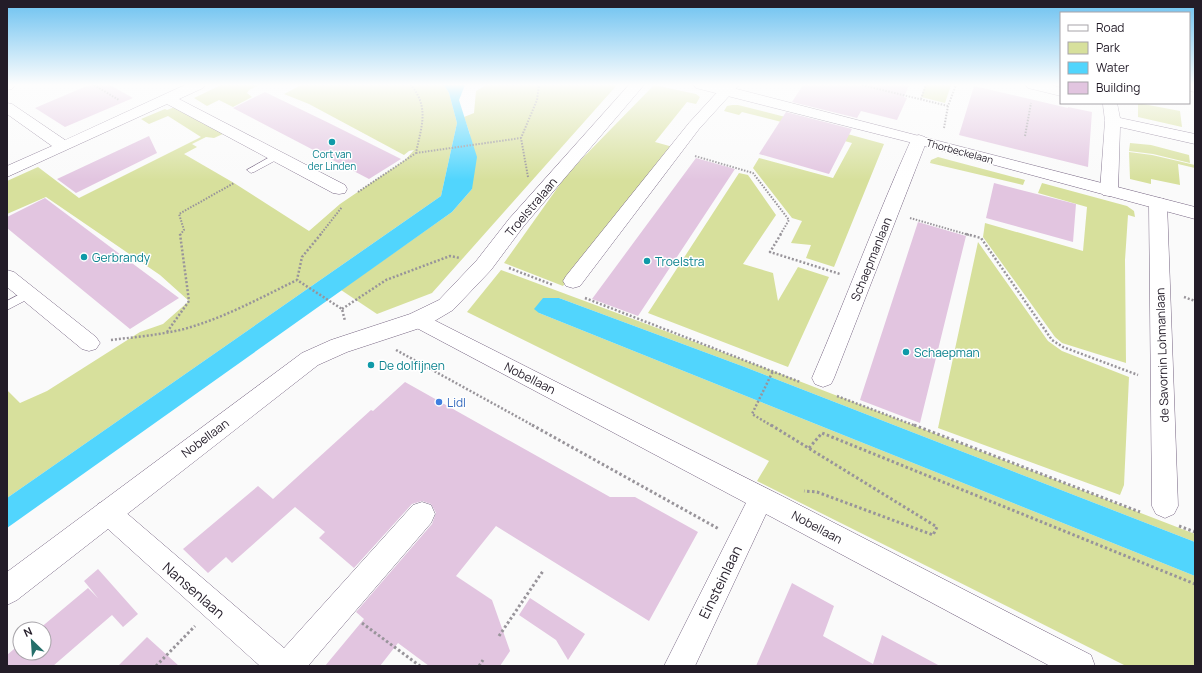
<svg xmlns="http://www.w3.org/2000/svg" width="1202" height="673" font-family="Manrope,sans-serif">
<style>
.green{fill:#d7e09c}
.water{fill:#51d5fd}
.building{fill:#e2c5e0}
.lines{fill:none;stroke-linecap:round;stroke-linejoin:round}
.service-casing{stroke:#776683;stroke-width:1}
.minor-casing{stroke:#776683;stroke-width:1}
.tertiary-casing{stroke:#776683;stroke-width:1}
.path-far2{stroke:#98949a;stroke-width:2;stroke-dasharray:1.5 1.5;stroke-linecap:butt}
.path-far1{stroke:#98949a;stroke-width:2.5;stroke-dasharray:2 2;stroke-linecap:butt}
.path{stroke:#98949a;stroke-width:3;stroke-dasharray:2.5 2.5;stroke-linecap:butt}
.service{fill:#fff;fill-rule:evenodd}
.minor{fill:#fff;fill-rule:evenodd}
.tertiary{fill:#fff;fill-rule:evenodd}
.culture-dot{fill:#0f9aa8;stroke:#fff;stroke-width:1.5}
.shop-dot{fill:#3f7fe0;stroke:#fff;stroke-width:1.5}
.labels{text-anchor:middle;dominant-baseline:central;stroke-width:3;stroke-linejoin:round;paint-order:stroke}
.far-street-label{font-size:10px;fill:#231c28;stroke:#fff}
.far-culture-label{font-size:10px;fill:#0d838f;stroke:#fff}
.street-label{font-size:12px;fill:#231c28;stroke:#fff}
.culture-label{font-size:12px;fill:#0d838f;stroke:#fff;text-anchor:start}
.shop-label{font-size:12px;fill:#366cbe;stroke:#fff;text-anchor:start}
.near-street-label{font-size:14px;fill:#231c28;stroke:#fff}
</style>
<rect width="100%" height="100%" fill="#fafafa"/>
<path class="green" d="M221 85H259L249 90 247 93 252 97 233 107 219 100 207 106 194 98Z
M301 85H444L449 93 457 123 441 196 7 498V390L20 403 47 391 140 332 163 324 189 301 160 275 46 197 7 214V181L38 167 79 198 201 137 168 116 149 124 141 119 165 109 167 110 177 106 225 133 214 138 206 137 192 144 197 147 184 154 234 183 309 231 340 204 405 160 414 150 409 151 404 155 309 104 284 94Z
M486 85H617L432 293 377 314 341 290 452 212 472 189 470 134 464 117 474 113 476 91Z
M654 85 696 94 700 97 696 104 687 102 655 142 673 147 563 286 504 263 568 173Z
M925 85H951L945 103 921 97Z
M1138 103 1180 111 1182 127 1138 117Z
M732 105H738L805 122 801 127 742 112 739 115 724 111 727 106Z
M822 127 884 144 834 267 806 258 811 245 791 243 802 221 792 218 753 168 759 158 833 178 852 143 819 134Z
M1130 143 1151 145 1189 155 1190 163 1153 154 1129 151Z
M1129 152 1152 155 1195 165V168L1178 164 1180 185 1151 179V184L1130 179Z
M938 157 1025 180 1023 185 930 163 931 160Z
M739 173 748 175 776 215 743 264 773 273 778 301 798 267 829 277 788 367 648 313Z
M1042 183 1127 206 1134 211 1135 217 1128 215 1125 260 1126 363 1062 343 1055 337 983 237 985 223 1083 251 1087 207 1038 193Z
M978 242 1048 341 1062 351 1129 377 1124 485 1120 495 938 428Z
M501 270 773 371 1195 534V542L742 366 559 298H556L539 313 1195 576V666H1126L757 481 769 461 467 312Z"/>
<path class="water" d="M444 85H465L459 100 477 157 472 189 452 212 7 528V498L441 196 457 123 449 93Z
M543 298H559L742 366 1195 542V576L539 313 534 309Z"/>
<path class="building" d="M89 85H110L133 98 65 127 35 108Z
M803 85H909L904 97 907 98 897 120 861 111 857 118 792 102Z
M974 86 1068 108V107L1092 112 1088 167 959 135Z
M265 92 331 124 401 159 369 179 233 108Z
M786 112 852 129 829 174 759 154Z
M149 136 157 153 76 193 57 179Z
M696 158 735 169 638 316 592 299Z
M994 183 1076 204 1073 242 986 218Z
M45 198 109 246 179 298 130 329 7 228V217Z
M918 222 966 236 920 423 860 400Z
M405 382 610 497H635L698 532 649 621 496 526 456 576 492 600 510 651 500 666H429L398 643 380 666H325L364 619 356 612 432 524 436 513 431 504 422 501 412 504 354 568 319 538 325 532 295 507 232 563 226 557 208 573 183 549 258 486 273 499 350 429 371 410 373 411Z
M98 569 138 614 123 627 112 615 53 666H7V655L20 644V653H44V629H39L88 588 98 598 84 581Z
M792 583 834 606 823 636 873 664 882 635 940 666H756Z
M530 598 585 634 568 660 556 640 519 615Z
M147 637 179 666H118Z"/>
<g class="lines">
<defs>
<path id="service" d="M277 153 280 154V158L254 172 251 173 247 170Z
M28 290 33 294 32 297 7 310V301Z"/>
<path id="minor" d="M7 85H15L12 89 7 90Z
M185 85H205L203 88 179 99 345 185 347 189 345 193 339 194 333 193 167 104 7 177V166L52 146 7 114V103L12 104 65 140Z
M724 85H739L699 129 580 286 573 288 566 286 563 281 566 276 689 123Z
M1026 85H1052L1061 88V96L1028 88Z
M1189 85H1195V92L1189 91Z
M1103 103H1117L1120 118 1195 134V144L1120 127 1118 191 1115 195 1109 196 1103 195 1100 191 1105 121Z
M919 135 925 137 927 140 834 378 831 384 823 387 815 384 812 378C846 299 876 218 911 140L913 137Z
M1158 198 1164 199 1167 203 1178 506 1174 514 1165 518 1156 514 1152 506 1149 203 1152 199Z
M7 270 14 272 96 337 100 343 96 349 89 351 82 349 7 287Z
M418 312 782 496 1091 655 1095 666H1050L766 514 695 666H664L746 503 411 325 408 320 411 315Z
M107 500 116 504 284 648 413 505 422 502 431 505 435 514 431 523 308 666H260L98 520 94 512 98 504Z"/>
<path id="tertiary" d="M629 85H644L523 227 491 270 453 310 426 326 347 352 318 365 17 600 7 605V572L302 353 331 340 410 314 439 300 477 260 509 219Z
M694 85H721L1195 207V219L913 143 696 88Z"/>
</defs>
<use href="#service" class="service-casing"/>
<use href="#minor" class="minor-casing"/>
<use href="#tertiary" class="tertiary-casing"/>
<path class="path-far2" d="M94 85 119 100
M862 85 948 106
M921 99 926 85
M944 128 948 106 956 85
M1025 136 1031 103
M416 153 521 138
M695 156 753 173 789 220 780 235
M528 177 521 138 537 100 539 85
M358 192 416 153C421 127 430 108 411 85
M910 218 969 235
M180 235 184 230 179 214 234 183
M320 235 342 207"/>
<path class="path-far1" d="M321 234 302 257 297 280 342 309 345 321
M781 234 770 252 840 274
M966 234 981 238 1052 340 1063 347 1138 375
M509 268 553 285
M1184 297 1195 301
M585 298 800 382
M342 309 386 280 450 256 460 258
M167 332 189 301 180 234
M111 340C135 337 160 335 184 329 224 318 260 298 297 280
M396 350 534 426
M837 396 916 426
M772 426 752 414 773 371"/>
<path class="path" d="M532 425 719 529
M771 425 937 527 933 535 817 492 804 491
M914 425 1140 512
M809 448 822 433 1195 584
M1179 526 1195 532
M362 623 420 666
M499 636 543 571
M156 666 195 626
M479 666 483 660"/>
<use href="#service" class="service"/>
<use href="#minor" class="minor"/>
<use href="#tertiary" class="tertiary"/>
</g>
<linearGradient id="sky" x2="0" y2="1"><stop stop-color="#6bc1f0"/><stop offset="0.47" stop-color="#fdfdfd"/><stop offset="1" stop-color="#fdfdfd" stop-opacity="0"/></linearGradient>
<rect width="1202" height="180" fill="url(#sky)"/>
<g class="culture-dot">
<circle cx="332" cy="142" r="4"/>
<circle cx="84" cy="257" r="4"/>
<circle cx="647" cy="261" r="4"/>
<circle cx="906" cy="352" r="4"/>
<circle cx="371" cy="365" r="4"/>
</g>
<circle class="shop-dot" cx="439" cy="402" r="4"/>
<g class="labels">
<g class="far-street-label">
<text transform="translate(960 151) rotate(15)">Thorbeckelaan</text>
</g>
<g class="far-culture-label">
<text x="332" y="154">Cort van<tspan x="332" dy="12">der Linden</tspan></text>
</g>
<g class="street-label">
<text transform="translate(531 207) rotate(-50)">Troelstralaan</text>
<text transform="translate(871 259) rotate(-68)">Schaepmanlaan</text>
<text transform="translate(1162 355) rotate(-92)">de Savornin Lohmanlaan</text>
<text transform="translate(530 378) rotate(27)">Nobellaan</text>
<text transform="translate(205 438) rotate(-37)">Nobellaan</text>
<text transform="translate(817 527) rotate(28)">Nobellaan</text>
</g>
<g class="culture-label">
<text x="92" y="257">Gerbrandy</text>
<text x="655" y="261">Troelstra</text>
<text x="914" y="352">Schaepman</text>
<text x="379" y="365">De dolfijnen</text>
</g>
<g class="shop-label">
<text x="447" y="402">Lidl</text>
</g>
<g class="near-street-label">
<text transform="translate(720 582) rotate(-64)">Einsteinlaan</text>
<text transform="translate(194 590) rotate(41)">Nansenlaan</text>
</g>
</g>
<rect width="1202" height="673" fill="none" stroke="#231c28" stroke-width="16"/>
<rect x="1060" y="12" width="130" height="92" fill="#ffffff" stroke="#a7a4a9"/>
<rect x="1068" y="25" width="20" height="6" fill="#ffffff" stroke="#a7a4a9"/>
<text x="1096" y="32" font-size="12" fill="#231c28">Road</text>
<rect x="1068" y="42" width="20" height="12" fill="#d7e09c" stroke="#a7a4a9"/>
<text x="1096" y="52" font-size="12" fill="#231c28">Park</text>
<rect x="1068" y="62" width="20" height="12" fill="#51d5fd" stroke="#a7a4a9"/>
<text x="1096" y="72" font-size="12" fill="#231c28">Water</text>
<rect x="1068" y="82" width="20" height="12" fill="#e2c5e0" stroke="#a7a4a9"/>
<text x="1096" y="92" font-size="12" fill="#231c28">Building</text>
<g transform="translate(32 641) rotate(335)"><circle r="19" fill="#ffffff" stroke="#a7a4a9"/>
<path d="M0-3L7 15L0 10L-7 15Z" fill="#256f6a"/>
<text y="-6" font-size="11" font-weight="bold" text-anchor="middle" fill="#231c28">N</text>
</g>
</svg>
